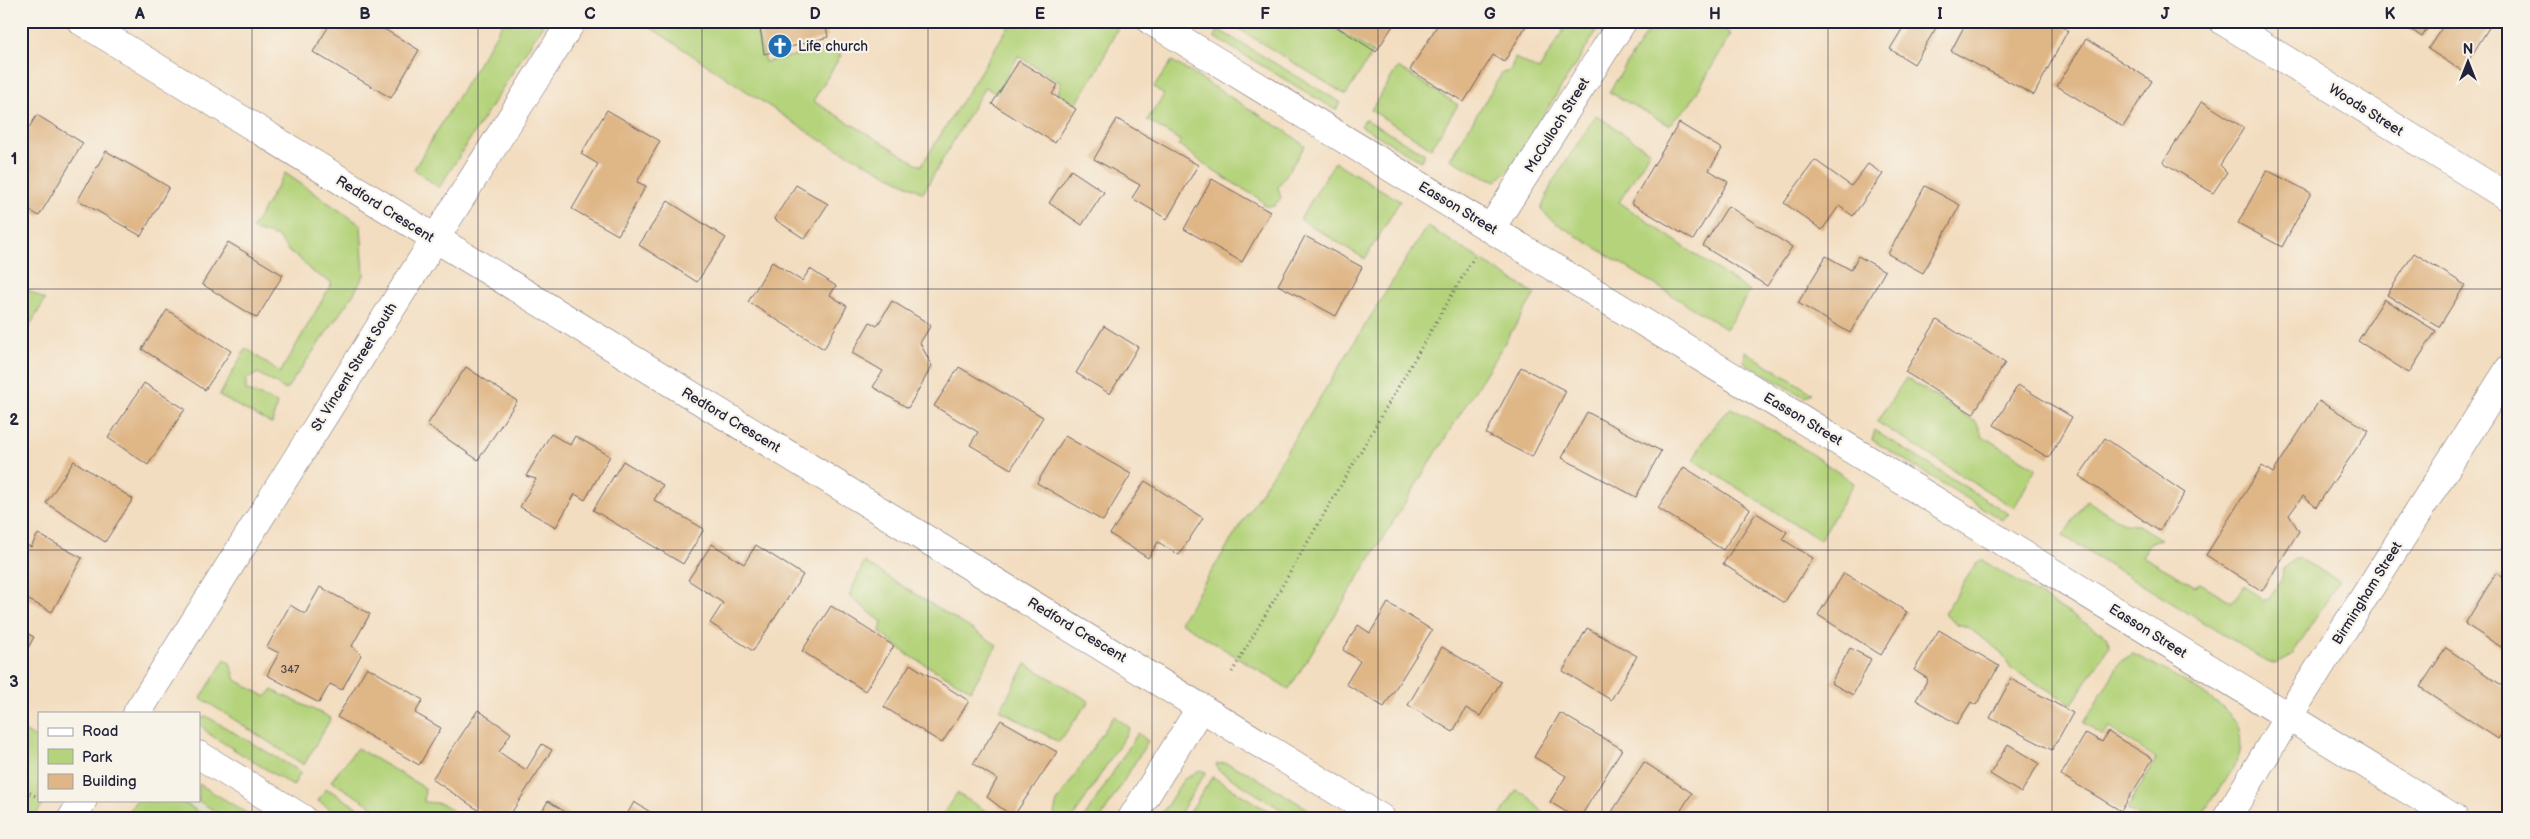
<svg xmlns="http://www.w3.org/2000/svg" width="2530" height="839" font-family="'Balsamiq Sans',sans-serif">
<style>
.built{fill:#dcdebc}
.green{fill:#b4d37a;stroke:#6b7a5a}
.building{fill:#dfb686}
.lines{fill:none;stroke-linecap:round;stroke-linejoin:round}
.minor-casing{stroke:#6b636a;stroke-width:29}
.tertiary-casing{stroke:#6b636a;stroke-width:29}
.path{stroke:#6b636a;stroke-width:3;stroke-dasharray:1 4;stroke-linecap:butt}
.minor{stroke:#fff;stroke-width:28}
.tertiary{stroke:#fff;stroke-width:28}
.grid{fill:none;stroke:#22223b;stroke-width:1;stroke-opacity:0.55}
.labels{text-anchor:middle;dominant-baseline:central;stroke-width:4.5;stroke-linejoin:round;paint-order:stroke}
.number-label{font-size:11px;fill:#51474e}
.poi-label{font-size:14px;fill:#22223b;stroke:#f7f3e8;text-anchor:start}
.street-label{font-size:14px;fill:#22223b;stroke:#f7f3e8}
.neatline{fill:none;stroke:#22223b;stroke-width:2}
.grid-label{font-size:16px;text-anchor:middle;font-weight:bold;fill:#22223b}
</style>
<rect width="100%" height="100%" fill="#f7f3e8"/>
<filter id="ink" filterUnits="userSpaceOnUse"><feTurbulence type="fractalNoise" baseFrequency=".02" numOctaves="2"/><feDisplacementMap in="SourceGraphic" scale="10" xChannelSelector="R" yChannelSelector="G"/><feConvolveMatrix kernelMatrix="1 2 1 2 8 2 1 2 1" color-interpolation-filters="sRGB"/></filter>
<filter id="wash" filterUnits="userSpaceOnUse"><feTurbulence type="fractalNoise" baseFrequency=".0096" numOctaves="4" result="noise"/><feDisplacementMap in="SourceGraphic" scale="20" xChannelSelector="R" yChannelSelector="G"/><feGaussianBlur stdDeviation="1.12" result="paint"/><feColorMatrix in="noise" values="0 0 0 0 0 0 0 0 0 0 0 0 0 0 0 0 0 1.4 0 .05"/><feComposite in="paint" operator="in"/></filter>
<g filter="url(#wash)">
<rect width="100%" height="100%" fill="#f3ddc0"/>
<path class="built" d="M138 800H194L222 818H127Z"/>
<path class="green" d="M504 21H545L439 188 414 169Z
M641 21H755L765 62 834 47 841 55 813 101 921 166 1012 21H1108L1118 27 1098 69 1076 104 1058 93 1061 83 1018 56 997 94 985 87 923 193 817 138Z
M1226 21H1324L1373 52 1346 95Z
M1569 21H1603L1510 168 1497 181 1480 175 1450 159 1502 73 1510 71 1515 58 1539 70Z
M1654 21H1712L1731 34 1690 104 1669 125 1609 92Z
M1219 30 1340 102 1336 110 1214 37Z
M1172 61 1287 132 1305 146 1278 187 1281 198 1274 206H1266L1258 198 1215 172 1179 145 1181 141 1147 120 1164 95 1154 87Z
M1398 67 1458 105 1431 148 1371 110Z
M1596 115 1650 152 1619 202 1750 292 1726 329 1553 221 1541 210 1552 183Z
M1365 119 1425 154 1421 161 1361 126Z
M1335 162 1400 201 1365 259 1300 219Z
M285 173 361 225 364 275 353 295 286 390 258 373 246 380V390L277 403 272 424 219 396 246 348 280 373 332 283 311 271 299 258 290 253 278 237 252 229Z
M1427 226 1535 294 1289 689 1180 622Z
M21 286 45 300 21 340Z
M1745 351 1812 393 1804 397 1744 362Z
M1906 378 1976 422 1983 436 2036 468 2014 508 1877 422Z
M1731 408 1795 443 1854 483 1820 540 1693 460C1704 440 1714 422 1731 408Z
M1875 431 2009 514 2002 520 1872 440Z
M2086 500 2125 524 2138 525 2161 539 2151 542 2142 556 2195 586 2200 583 2232 602 2245 585 2263 601 2269 598 2282 578 2283 569 2297 557 2339 581 2292 655 2275 664 2269 663 2063 536Z
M1982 560 2108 637 2109 646 2072 704 2012 669 1999 650 1967 627 1957 624 1944 614 1975 565Z
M864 562 997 645 971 690 908 655 880 632 882 622 849 596Z
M2133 654C2157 665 2223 701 2236 722 2241 731 2242 746 2239 756 2231 774 2211 800 2200 818H2141L2127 809 2156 758 2109 728 2103 736 2084 723 2121 661Z
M225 659 230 663 236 680 266 697 272 690 331 718 304 765 201 698Z
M1026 664 1089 701 1059 742 1000 710Z
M206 716 301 772 293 786 209 734 199 723V720Z
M1114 716 1130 728 1073 818H1056L1054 813 1057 802Z
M21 729 39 740V800H45L34 818 21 812Z
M1138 733 1148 741 1101 818H1084Z
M357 748 425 788 424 802C440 803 449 803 457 818H391L331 781Z
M1225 763 1249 773 1323 818H1295L1218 770 1216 764Z
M1200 770 1206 772 1177 818H1159L1183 780Z
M1213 776V777L1279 818H1186Z
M199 784 255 818H226L197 800H199Z
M326 788 374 818H345L318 801Z
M1516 790 1526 794 1548 818H1499Z
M957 793 997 818H940Z
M139 800H179L209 818H125L135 802Z"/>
<g id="blocks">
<path class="building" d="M332 21H371L419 50 391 98 313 52Z
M759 21H825L828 37 764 54Z
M1328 21H1396L1376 52Z
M1440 21H1495L1503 26 1506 21H1529L1504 62 1493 55 1464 102 1410 70Z
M1907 21 1939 23 1914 64 1890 49Z
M1967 21H2051L2068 30 2034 95 1951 51Z
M2398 21H2432L2422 37Z
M2446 21H2493L2462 71 2428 49Z
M2086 39 2152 81 2123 127 2057 86Z
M1019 61 1058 85 1052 94 1076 109 1055 143 992 104Z
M2202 101 2244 128 2220 165 2227 172 2213 193 2163 162Z
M607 110 660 141 637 182 646 186 618 235 572 209 598 164 581 154Z
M37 115 83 143 39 216 21 205V140Z
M1117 119 1198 165 1167 219 1132 198 1140 185 1094 159Z
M1679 123 1722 149 1709 170 1728 182 1693 240 1631 203Z
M106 151 169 187 141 236 78 200Z
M1815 160 1851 186 1868 164 1883 174 1853 216 1839 206 1822 230 1784 203Z
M1071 170 1104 192 1082 225 1049 203Z
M2267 170 2311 193 2282 247 2238 223Z
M1212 179 1270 212 1242 262 1184 229Z
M796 185 828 204 805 239 774 219Z
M1925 186 1960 205 1923 273 1888 254Z
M668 201 726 238 697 282 639 245Z
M1728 206 1792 247 1767 286 1703 246Z
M1305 236 1362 267 1336 316 1278 285Z
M228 242 283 275 257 318 202 284Z
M2414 253 2465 285 2439 327 2387 295Z
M1826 256 1851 270 1858 256 1885 271 1850 333 1798 303Z
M772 262 802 281 810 269 836 286 830 295 847 306 824 349 748 302Z
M2384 299 2436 331 2409 373 2358 341Z
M892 301 931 325 920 343 932 366 908 408 873 387 883 371 852 353 870 322 877 326Z
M167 310 231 351 205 390 142 349Z
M1937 320 2005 363 1973 414 1905 372Z
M1104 326 1138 347 1110 394 1076 373Z
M466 367 517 401 478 460 427 425Z
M959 367 1043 417 1011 469 970 445 978 432 934 406Z
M1521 367 1566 391 1532 457 1486 434Z
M144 383 185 409 148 465 108 438Z
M2018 385 2072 417 2049 458 1994 425Z
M2319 401 2369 430 2316 507 2303 496 2289 515 2299 531 2262 591 2206 555 2262 466 2273 473Z
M1587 412 1661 451 1636 497 1562 458Z
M551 434 570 445 575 436 610 456 585 500 575 494 556 527 520 507 536 479 526 476Z
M1065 436 1131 474 1103 521 1037 483Z
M2105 438 2185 493 2159 531 2079 476Z
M74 461 133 499 105 542 46 503Z
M623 461 663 485 654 500 704 529 683 564 593 510Z
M1684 467 1750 509 1723 550 1658 508Z
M1145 481 1203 518 1179 555 1158 542 1148 558 1110 534Z
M1756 513 1787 532 1782 539 1813 558 1784 603 1723 564Z
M38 534 82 558 52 612 21 596V542L31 547Z
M2509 537V554L2501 549Z
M712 544 744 564 756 545 803 575 753 651 710 623 723 603 688 580Z
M1844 573 1907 612 1881 655 1818 615Z
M2496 573 2509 581V652L2465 624Z
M320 587 370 614 352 646 361 655 342 690 330 684 319 703 267 675 279 653 267 647 290 605 305 614Z
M1388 603 1432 630 1384 707 1346 684 1360 661 1343 650 1358 625 1370 633Z
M831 606 894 646 865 691 802 651Z
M1587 628 1637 656 1611 700 1563 671Z
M21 630 34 637 21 661Z
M1939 630 1999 666 1976 705 1971 702 1957 724 1916 700 1928 679 1914 670Z
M1442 647 1501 682 1480 716 1466 708 1453 732 1408 705Z
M1850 648 1871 659 1853 695 1831 683Z
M2446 648 2509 690V723L2498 739 2420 687Z
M910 664 969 701 942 743 884 707Z
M367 667 423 700 415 713 441 728 419 765 337 717Z
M2011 679 2073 713 2052 750 1990 718Z
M478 710 511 733 499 752 526 770 542 744 552 750 508 818H490L432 779Z
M1560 713 1622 749 1580 818H1576L1550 802 1566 776 1534 757Z
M1001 720 1057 752 1013 817 987 797 997 779 973 764Z
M2108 732 2153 759 2121 811 2061 775 2086 733 2102 742Z
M2008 744 2039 763 2021 793 1990 774Z
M1644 762 1692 793 1676 818H1608Z
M548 801 575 818H538Z
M634 802 660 818H625Z"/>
</g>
</g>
<g filter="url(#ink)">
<use href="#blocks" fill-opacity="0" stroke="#6b636a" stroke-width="1"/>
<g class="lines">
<defs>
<path id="minor" d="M81 21 1381 818
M1151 21 2454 818
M2223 21 2509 198
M1491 228 1623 21
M199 755 302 818
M1132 818 1201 707
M2227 818 2288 717 2509 369"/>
<path id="tertiary" d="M137 713 572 21
M72 818 83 800"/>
</defs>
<use href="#minor" class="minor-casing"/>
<use href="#tertiary" class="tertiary-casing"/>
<path class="path" d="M1232 672 1474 257
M21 788 39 798"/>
<use href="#minor" class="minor"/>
<use href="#tertiary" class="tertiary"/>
</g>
</g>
<path class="grid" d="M252 21V818M478 21V818M702 21V818M928 21V818M1152 21V818M1378 21V818M1602 21V818M1828 21V818M2052 21V818M2278 21V818M21 289H2509M21 550H2509"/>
<defs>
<symbol id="church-disc" viewBox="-11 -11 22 22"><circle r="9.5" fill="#1f6fb2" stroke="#f7f3e8"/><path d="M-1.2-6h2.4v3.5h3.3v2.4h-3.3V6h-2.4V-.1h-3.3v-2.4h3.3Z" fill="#fff"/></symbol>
</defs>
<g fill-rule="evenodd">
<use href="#church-disc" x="766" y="32" width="28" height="28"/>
</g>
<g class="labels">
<g class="number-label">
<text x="290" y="669">347</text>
</g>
<g class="poi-label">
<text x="798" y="46">Life church</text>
</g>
<g class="street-label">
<text transform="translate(2366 110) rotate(32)">Woods Street</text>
<text transform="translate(1557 125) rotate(-58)">McCulloch Street</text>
<text transform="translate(1458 208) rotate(31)">Easson Street</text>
<text transform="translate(385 209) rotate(32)">Redford Crescent</text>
<text transform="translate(354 367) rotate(-58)">St. Vincent Street South</text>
<text transform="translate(1803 419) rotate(31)">Easson Street</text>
<text transform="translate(731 420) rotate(31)">Redford Crescent</text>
<text transform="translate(2367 593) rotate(-58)">Birmingham Street</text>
<text transform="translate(1077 630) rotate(31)">Redford Crescent</text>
<text transform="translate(2148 631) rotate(32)">Easson Street</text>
</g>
</g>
<rect width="2530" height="839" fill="none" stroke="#f7f3e8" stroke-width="55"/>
<rect x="38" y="712" width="162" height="90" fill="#f7f3e8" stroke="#a29fa3"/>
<rect x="48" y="728" width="25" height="8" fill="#ffffff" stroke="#a29fa3"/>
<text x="82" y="736" font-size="15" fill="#22223b">Road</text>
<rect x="48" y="749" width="25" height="15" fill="#b4d37a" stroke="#a29fa3"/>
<text x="82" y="762" font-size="15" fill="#22223b">Park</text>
<rect x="48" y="774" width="25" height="15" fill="#dfb686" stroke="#a29fa3"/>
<text x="82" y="786" font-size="15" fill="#22223b">Building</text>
<g transform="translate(2468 62)" stroke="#f7f3e8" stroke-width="4" paint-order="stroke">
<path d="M0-4L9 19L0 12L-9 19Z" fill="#22223b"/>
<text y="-8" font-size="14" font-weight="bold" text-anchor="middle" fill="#22223b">N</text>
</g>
<rect x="28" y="28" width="2474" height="784" class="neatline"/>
<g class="grid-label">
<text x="140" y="19">A</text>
<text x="365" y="19">B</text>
<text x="590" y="19">C</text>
<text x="815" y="19">D</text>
<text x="1040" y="19">E</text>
<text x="1265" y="19">F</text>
<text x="1490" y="19">G</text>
<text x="1715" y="19">H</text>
<text x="1940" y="19">I</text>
<text x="2165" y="19">J</text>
<text x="2390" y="19">K</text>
<text x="14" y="164">1</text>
<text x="14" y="425">2</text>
<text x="14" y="687">3</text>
</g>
</svg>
